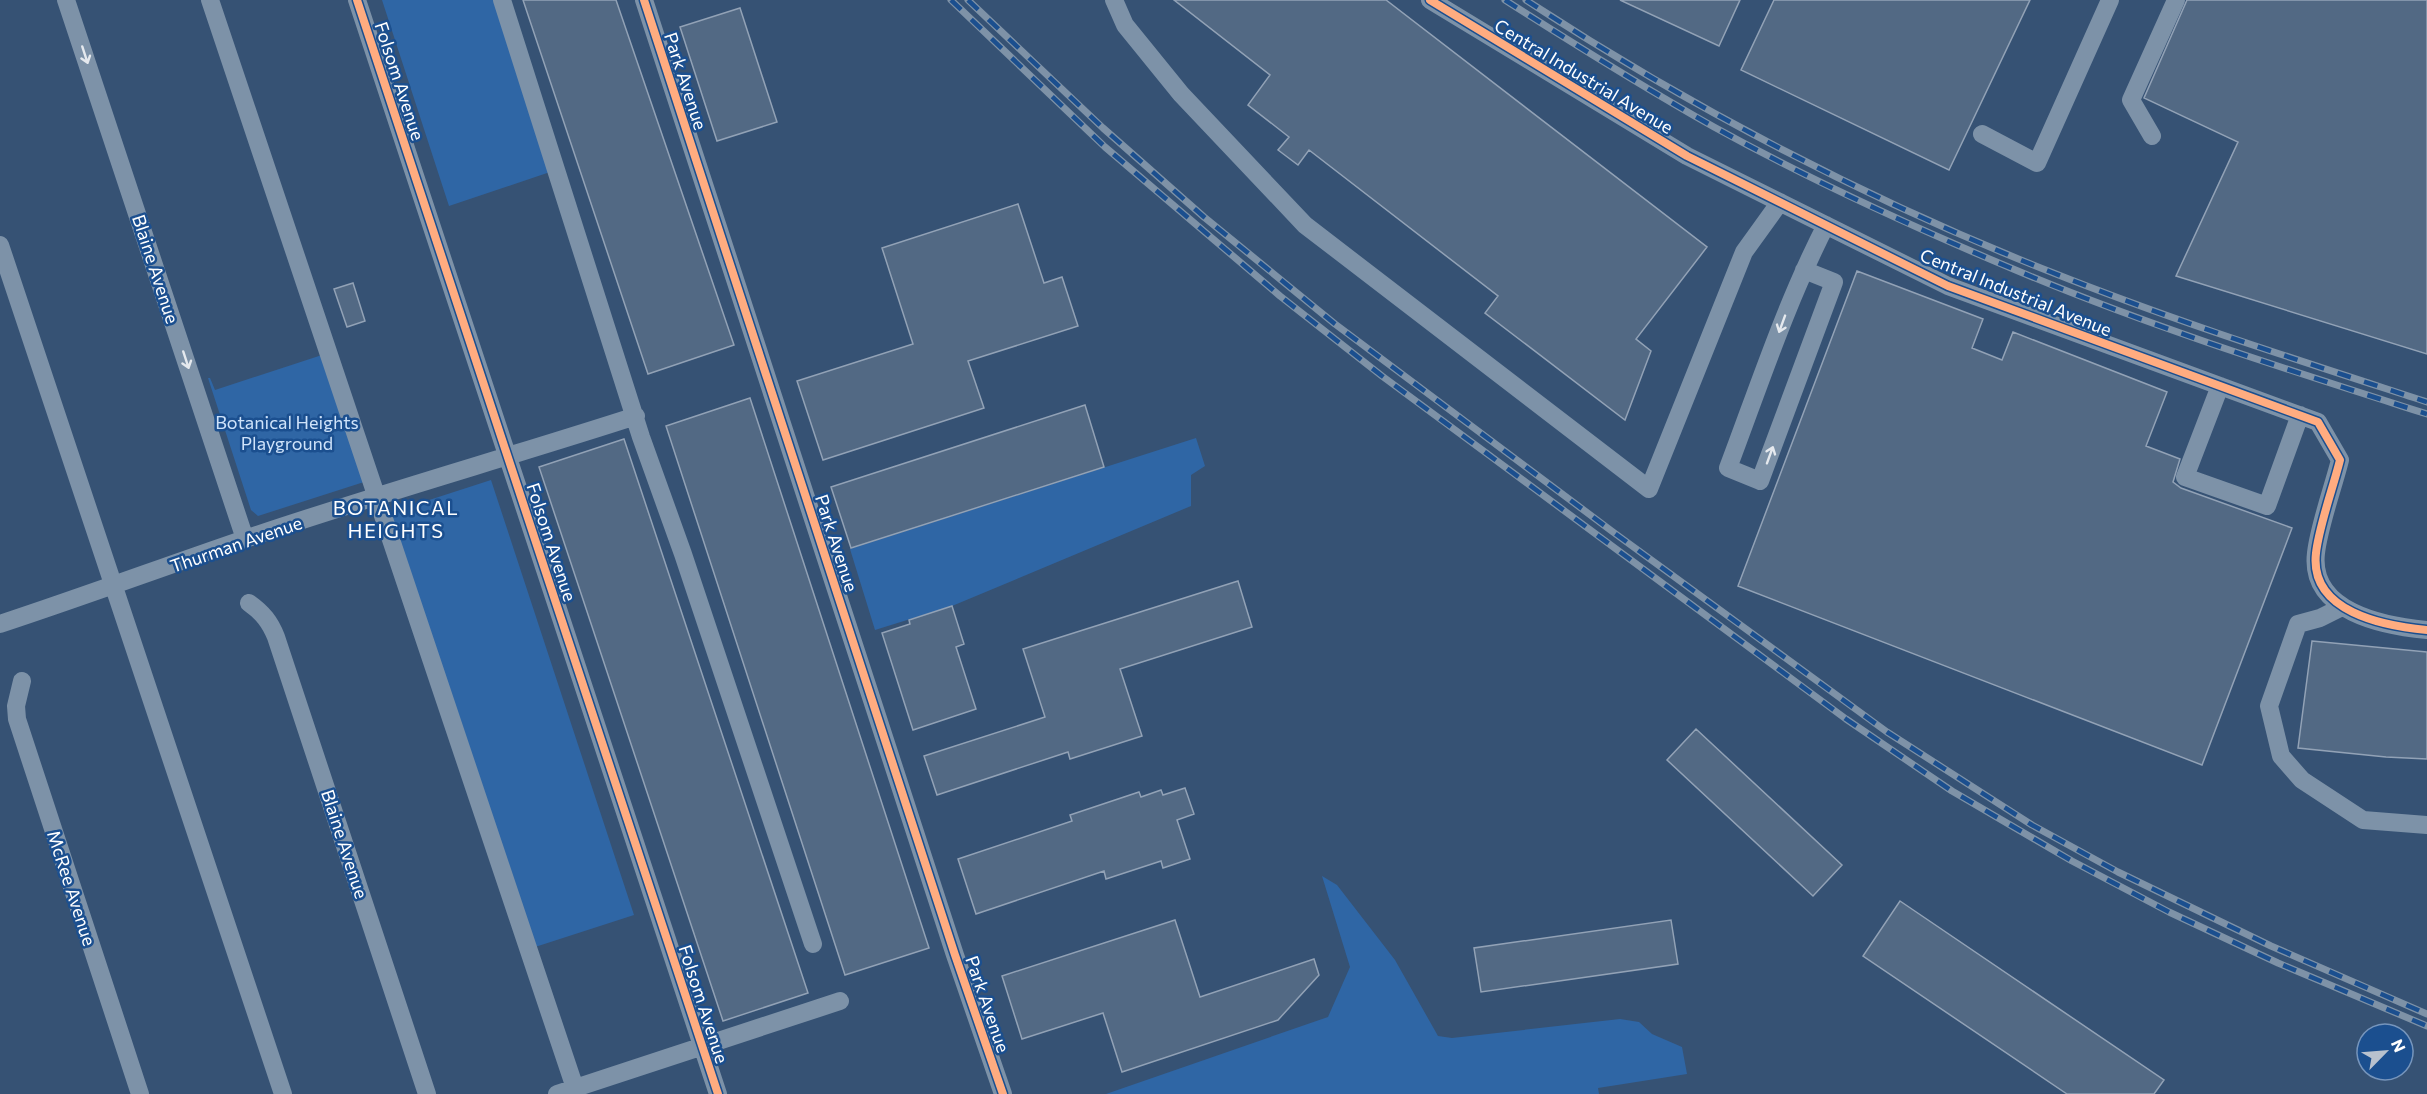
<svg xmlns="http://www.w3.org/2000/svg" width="2427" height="1094" font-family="Commissioner,sans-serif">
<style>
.green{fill:#2f66a5}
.building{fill:#526984;stroke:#92a2b6;stroke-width:1.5}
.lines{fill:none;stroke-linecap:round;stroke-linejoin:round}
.minor{stroke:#7d92a8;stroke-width:18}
.rail-casing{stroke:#7e92a7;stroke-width:7}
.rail{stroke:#1b4f8f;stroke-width:4.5;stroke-dasharray:14;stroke-linecap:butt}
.cycleway-casing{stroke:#1b4f8f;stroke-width:11}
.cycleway{stroke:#ffac80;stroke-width:8}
.oneway{stroke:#e5e9ee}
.labels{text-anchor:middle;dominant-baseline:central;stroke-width:5;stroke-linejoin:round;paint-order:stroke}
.street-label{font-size:18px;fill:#fff;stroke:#1b4f8f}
.park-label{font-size:18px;fill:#cfe3fa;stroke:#1b4f8f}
.neighbourhood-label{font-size:20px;letter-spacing:1.5px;fill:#fff;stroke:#1b4f8f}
</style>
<rect width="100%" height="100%" fill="#365274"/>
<path class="green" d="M382 0H497L553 171 449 206Z
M322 355 364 482 258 516 251 510 208 378H210L215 390Z
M1196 438 1205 466 1191 475V506L952 606 875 630 850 549Z
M491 480 634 915 532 948 389 513Z
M1322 876 1337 885 1395 960 1438 1036 1452 1038 1620 1019 1639 1022 1652 1034 1682 1047 1687 1074 1598 1088 1599 1094H1106L1328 1017 1350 967Z"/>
<path class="building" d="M523 0H616L734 345 648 374Z
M1174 0H1386L1707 247 1636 339 1651 351 1625 420 1485 313 1498 296 1309 150 1298 165 1278 150 1289 137 1248 105 1270 75Z
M1620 0H1740L1719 46Z
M1774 0H2030L1949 170 1741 70Z
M2187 0H2427V354L2176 276 2238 142 2144 98Z
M740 8 777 122 717 141 680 27Z
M1018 204 1044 283 1062 277 1078 326 968 361 984 408 823 460 797 381 913 344 882 248Z
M1857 271 1983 319 1972 348 2002 360 2013 332 2167 392 2146 446 2180 459 2173 482 2181 488 2292 528 2202 765 1738 586Z
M353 283 365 321 347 327 334 289Z
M750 398 929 948 845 975 666 426Z
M1085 405 1104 467 851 548 831 487Z
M624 439 808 993 723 1021 539 467Z
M1238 581 1252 627 1120 669 1142 736 1070 759 1068 752 937 795 924 756 1045 717 1023 649Z
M952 606 964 644 956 647 976 709 913 730 882 633 910 624 909 620Z
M2312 641 2427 652V759L2386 757 2298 748Z
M1696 729 1842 865 1813 896 1667 760Z
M1185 788 1194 814 1177 820 1190 859 1163 868 1161 861 1106 879 1104 871 976 914 958 859 1072 821 1070 815 1139 792 1141 797 1161 790 1163 795Z
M1900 901 2164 1080 2154 1094H2067L1863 956Z
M1175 920 1200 997 1314 959 1319 975 1278 1020 1122 1072 1103 1013 1022 1039 1002 976Z
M1671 920 1678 964 1481 992 1474 948Z"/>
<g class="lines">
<path class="minor" d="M66 0 245 539
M210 0 577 1094
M357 0 718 1094
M502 0 641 437 683 554 813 944
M644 0 955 955 1003 1094
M1114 0 1125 25 1181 94 1305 225 1649 489 1744 252 1780 202
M1430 0 1687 156 1948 286 2318 422 2340 460C2333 488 2319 526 2316 553 2309 612 2384 626 2427 630
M1982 134 2037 163 2110 0
M2152 136 2131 100 2176 0
M0 245 283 1094
M1804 270 1834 282 1760 481 1728 468C1759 386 1786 303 1826 225
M2220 386 2185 477 2267 506 2300 415
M249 603C263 613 270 622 276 637L427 1094
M2342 607 2320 618 2298 624 2269 706 2281 756 2302 780 2363 820 2427 825
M0 624C82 597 163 567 245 539 374 495 506 458 636 416
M22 681 16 706 17 719 140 1094
M557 1094 840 1001"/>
<defs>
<path id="rail" d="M951 0 1105 147 1280 296 1382 376 1846 719 1952 791 2072 861 2169 912 2278 963 2427 1026
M968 0 1103 128 1204 217 1335 324 1613 532 1887 732 2032 825 2118 872 2271 946 2427 1014
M1505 0C1574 44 1643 87 1714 127 1812 181 1915 228 2018 271 2151 327 2289 370 2427 414
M1526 0C1688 106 1870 201 2051 272 2174 321 2301 361 2427 402"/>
</defs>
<use href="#rail" class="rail-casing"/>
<use href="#rail" class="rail"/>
<defs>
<path id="cycleway" d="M357 0 718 1094
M644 0 955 955 1003 1094
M1430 0 1687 156 1948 286 2318 422 2340 460C2333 488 2319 526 2316 553 2309 612 2384 626 2427 630"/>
</defs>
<use href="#cycleway" class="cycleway-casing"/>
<use href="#cycleway" class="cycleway"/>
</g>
<defs><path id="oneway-shaft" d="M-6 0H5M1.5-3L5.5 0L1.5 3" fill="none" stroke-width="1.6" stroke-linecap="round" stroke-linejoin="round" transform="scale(1.5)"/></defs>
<g class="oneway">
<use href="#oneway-shaft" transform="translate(85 55) rotate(72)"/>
<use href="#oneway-shaft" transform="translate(1782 324) rotate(110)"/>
<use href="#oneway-shaft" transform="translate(186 360) rotate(72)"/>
<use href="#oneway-shaft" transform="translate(1770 455) rotate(-70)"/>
</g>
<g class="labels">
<g class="street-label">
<text transform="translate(1584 76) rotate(31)">Central Industrial Avenue</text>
<text transform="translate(400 81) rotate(72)">Folsom Avenue</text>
<text transform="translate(686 81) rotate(72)">Park Avenue</text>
<text transform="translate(156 269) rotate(72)">Blaine Avenue</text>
<text transform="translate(2016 292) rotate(22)">Central Industrial Avenue</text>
<text transform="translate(552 542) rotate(72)">Folsom Avenue</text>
<text transform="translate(837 543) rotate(72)">Park Avenue</text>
<text transform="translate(236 544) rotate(-19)">Thurman Avenue</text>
<text transform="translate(345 844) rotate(72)">Blaine Avenue</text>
<text transform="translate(72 888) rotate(72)">McRee Avenue</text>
<text transform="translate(704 1004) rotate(72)">Folsom Avenue</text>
<text transform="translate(988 1004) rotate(71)">Park Avenue</text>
</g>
<g class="park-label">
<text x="287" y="422">Botanical Heights<tspan x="287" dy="21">Playground</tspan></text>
</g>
<g class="neighbourhood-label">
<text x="396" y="507">BOTANICAL<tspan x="396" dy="23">HEIGHTS</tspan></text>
</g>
</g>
<g transform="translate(2385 1052) rotate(65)"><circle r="28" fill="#1b4f8f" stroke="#7695bc" stroke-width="1.5"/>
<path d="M0-4.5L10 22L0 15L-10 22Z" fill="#b9c2ce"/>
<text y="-9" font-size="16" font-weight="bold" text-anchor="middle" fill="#ffffff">N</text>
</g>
</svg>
